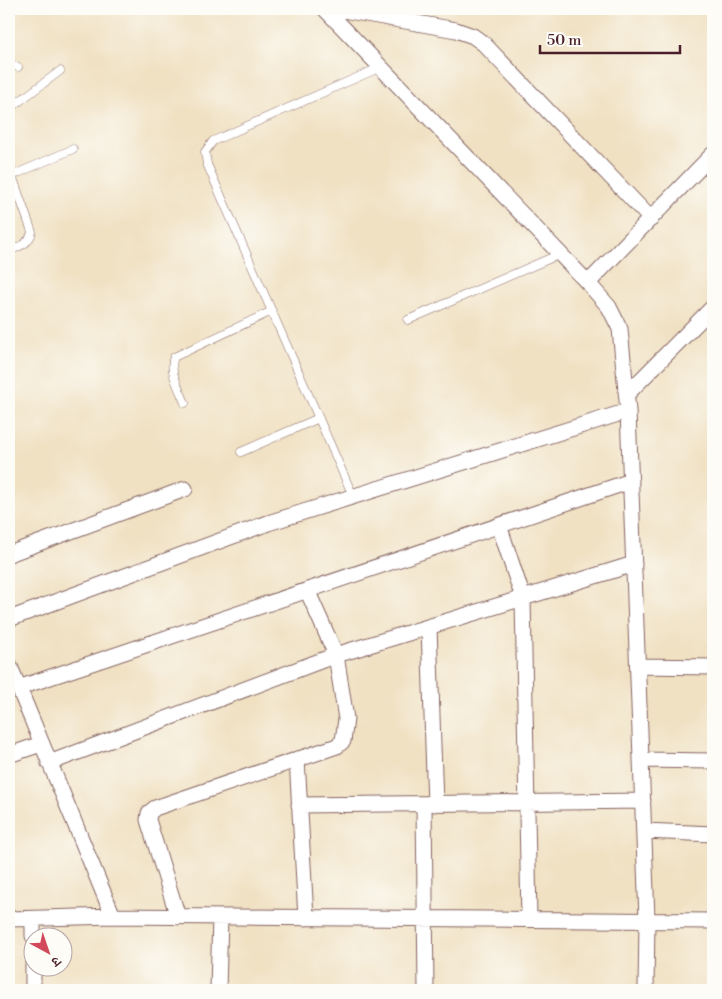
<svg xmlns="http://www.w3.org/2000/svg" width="722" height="999" font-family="'Libre Bodoni','Noto Serif Devanagari',serif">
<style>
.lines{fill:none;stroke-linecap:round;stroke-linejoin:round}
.lane-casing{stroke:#846360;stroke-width:9}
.street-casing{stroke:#846360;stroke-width:17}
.lane{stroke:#fff;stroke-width:8}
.street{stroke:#fff;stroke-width:15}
</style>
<rect width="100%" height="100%" fill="#fdfcf7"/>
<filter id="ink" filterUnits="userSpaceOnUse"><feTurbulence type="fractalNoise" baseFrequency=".02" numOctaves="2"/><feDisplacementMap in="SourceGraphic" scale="10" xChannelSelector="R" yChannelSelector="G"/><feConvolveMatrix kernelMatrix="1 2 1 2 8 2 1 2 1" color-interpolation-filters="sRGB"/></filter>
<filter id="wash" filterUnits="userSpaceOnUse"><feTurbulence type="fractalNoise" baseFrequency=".0096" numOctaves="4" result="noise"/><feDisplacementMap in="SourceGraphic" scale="20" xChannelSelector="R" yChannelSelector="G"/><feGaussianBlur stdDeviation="1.12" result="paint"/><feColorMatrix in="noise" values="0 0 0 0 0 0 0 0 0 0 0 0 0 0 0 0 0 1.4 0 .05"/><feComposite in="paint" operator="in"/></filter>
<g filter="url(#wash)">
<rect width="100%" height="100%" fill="#f0e1c3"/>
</g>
<g filter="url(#ink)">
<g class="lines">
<defs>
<path id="lane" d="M9 63 18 67
M9 109 60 71
M9 167 32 232C29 244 20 246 9 251
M9 177 73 149
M408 320 560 254
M185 403C180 390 168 370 174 357L272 311
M241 452 319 418
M353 496 207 164 205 152 213 141 381 67"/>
<path id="street" d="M325 9 588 283 609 307 620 329 628 411 647 919 646 990
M338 9 456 30 473 36 484 44 651 219
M588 283 713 154
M627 394 713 307
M499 525 523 598 529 919
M9 554 185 489
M9 619 268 523 628 411
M429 627 435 804
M9 664 113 916
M638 666 713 667
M18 688 631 481
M9 755 41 744
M297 759 306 918
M641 760 713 761
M49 763 336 655 634 564
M424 804 426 990
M299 805 643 801
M644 831 713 834
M178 917 148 820 149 813 155 808 337 746 343 741 346 719 336 655 307 590
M9 919 113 916 713 921
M33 919V936
M33 966V990
M218 990 220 917"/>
</defs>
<use href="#lane" class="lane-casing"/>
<use href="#street" class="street-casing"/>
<use href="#lane" class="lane"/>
<use href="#street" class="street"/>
</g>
</g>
<rect width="722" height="999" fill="none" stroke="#fdfcf7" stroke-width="30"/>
<g transform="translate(48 952) rotate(140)"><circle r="24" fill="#fdfcf7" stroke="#b5a4a5"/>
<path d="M0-4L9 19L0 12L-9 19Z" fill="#d1495b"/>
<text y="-8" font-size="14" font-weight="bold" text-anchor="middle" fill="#4a1f2b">उ</text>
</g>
<path d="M540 45v8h140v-8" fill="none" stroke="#4a1f2b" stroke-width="2.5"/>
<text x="547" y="45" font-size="15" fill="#4a1f2b" stroke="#fdfcf7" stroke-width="4" paint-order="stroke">50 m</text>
</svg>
